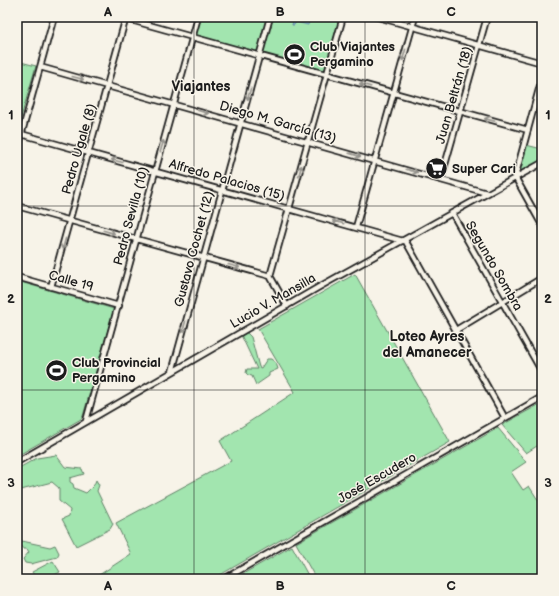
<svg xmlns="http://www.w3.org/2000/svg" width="559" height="596" font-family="'Balsamiq Sans',sans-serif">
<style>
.green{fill:#a2e5af;stroke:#5f8066}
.water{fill:#91c9f0;stroke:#62849b}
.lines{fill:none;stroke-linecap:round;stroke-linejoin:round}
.stream{stroke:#62849b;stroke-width:1.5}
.minor-casing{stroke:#1c1c1c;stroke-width:8}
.minor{stroke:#f7f3e8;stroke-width:4.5}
.oneway{stroke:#94928c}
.grid{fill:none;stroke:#1c1c1c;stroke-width:1;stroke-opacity:0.55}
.labels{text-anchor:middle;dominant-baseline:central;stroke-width:3;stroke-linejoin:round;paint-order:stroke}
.poi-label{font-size:13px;font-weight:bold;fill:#1c1c1c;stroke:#f7f3e8;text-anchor:start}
.street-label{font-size:13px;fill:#1c1c1c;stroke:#f7f3e8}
.neighbourhood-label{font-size:14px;font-weight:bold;fill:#1c1c1c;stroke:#f7f3e8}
.neatline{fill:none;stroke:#1c1c1c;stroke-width:1.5}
.grid-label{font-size:13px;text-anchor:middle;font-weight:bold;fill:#1c1c1c}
</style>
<rect width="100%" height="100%" fill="#f7f3e8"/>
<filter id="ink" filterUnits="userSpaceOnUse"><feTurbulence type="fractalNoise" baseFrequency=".025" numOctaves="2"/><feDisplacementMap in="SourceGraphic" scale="8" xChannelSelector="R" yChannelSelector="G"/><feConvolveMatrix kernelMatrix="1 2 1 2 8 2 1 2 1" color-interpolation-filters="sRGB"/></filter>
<g filter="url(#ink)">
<path class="green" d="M200 17H340L324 72 197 36 196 33Z
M17 61 36 66 17 131Z
M526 145 542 149V160L522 172 519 169Z
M355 274 450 442 213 579H93L131 554 116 523 231 461 220 441 295 392 258 329Z
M17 281 114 309 83 416 81 419 17 456Z
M246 332 251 337 259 367 261 368 267 359H271L276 363 278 369 269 373V376L256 385 252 376 248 375 246 373 247 369H257L241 335Z
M542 403V453L537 446 526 453 502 425Z
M498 428 526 462 511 472 523 490 529 486 542 506V579H316L296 543Z
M56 455 65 467 82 469 84 474 70 478V482L73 484 74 488 86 493 94 485 96 480 99 485 97 491 113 524 110 529 76 546 62 519 69 516 70 510 59 501V488L52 482 17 491V469L37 458Z
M22 541 50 547 55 545 59 553 57 557 31 564 25 563 23 559 29 552 27 549H23L20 545Z
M292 546 310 579H234Z
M53 561 60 572 47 579H36L32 572Z"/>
<path class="water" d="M294 17 310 18 308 25 296 22 294 25H292Z"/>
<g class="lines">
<path class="stream" d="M17 570 18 573"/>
<defs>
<path id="minor" d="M120 17 528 130
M378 17 542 63
M40 67 487 193
M542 78 515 177 542 225
M21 134 403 241
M17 150 54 17
M441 179 487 17
M17 206 270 276
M452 213 542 372
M356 227 415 17
M405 240 505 418
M17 277 119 306
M51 287 126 17
M287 306 270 276 343 17
M456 330 542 278
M172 372 270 17
M86 421 198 17
M17 462 319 287 542 163
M224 579 542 397"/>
</defs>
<use href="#minor" class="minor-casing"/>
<use href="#minor" class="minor"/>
</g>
<defs><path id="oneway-shaft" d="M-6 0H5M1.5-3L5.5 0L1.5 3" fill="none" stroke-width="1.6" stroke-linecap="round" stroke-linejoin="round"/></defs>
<g class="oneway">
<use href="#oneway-shaft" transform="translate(404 55) rotate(106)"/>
<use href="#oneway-shaft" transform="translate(78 78) rotate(15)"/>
<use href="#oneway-shaft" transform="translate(365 85) rotate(-164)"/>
<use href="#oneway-shaft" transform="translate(249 94) rotate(106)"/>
<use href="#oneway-shaft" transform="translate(203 112) rotate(16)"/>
<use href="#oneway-shaft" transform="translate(490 120) rotate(-165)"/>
<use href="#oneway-shaft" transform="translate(162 146) rotate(-74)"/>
<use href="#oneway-shaft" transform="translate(355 155) rotate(16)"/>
<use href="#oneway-shaft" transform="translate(117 161) rotate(-165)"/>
<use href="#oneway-shaft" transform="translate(300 171) rotate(-75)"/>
<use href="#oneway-shaft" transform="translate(412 171) rotate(16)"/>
<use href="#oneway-shaft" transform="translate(338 222) rotate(-164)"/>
<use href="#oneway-shaft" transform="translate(109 232) rotate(16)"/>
<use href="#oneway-shaft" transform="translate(64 244) rotate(106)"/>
<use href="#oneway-shaft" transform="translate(234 266) rotate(15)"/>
<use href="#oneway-shaft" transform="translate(184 327) rotate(105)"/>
</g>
</g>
<path class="grid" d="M194 17V579M365 17V579M17 206H542M17 390H542"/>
<defs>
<symbol id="stadium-disc" viewBox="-11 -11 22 22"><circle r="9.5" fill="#1c1c1c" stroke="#f7f3e8"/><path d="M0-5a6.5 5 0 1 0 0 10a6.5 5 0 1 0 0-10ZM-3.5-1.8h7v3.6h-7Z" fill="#fff"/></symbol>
<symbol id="supermarket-disc" viewBox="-11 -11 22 22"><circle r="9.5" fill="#1c1c1c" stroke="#f7f3e8"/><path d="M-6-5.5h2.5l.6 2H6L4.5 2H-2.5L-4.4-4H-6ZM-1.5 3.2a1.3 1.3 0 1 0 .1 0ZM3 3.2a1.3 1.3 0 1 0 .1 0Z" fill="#fff"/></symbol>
</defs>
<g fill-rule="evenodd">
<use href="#stadium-disc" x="282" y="42" width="25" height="25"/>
<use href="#supermarket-disc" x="424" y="156" width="25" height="25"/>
<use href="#stadium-disc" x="44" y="358" width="25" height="25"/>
</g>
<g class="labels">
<g class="poi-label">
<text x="310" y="47">Club Viajantes<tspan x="310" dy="15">Pergamino</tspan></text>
<text x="452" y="169">Super Cari</text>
<text x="72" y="363">Club Provincial<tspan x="72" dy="15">Pergamino</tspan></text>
</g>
<g class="street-label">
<text transform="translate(454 95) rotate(-74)">Juan Beltrán (18)</text>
<text transform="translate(278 122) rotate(16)">Diego M. García (13)</text>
<text transform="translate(79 149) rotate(-74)">Pedro Ugale (8)</text>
<text transform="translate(227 180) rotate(16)">Alfredo Palacios (15)</text>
<text transform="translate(131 216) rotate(-75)">Pedro Sevilla (10)</text>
<text transform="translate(194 249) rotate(-75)">Gustavo Cochet (12)</text>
<text transform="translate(494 266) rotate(60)">Segundo Sombra</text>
<text transform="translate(71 281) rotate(16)">Calle 19</text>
<text transform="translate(273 301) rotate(-30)">Lucio V. Mansilla</text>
<text transform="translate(377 478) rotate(-30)">José Escudero</text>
</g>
<g class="neighbourhood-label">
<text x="201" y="86">Viajantes</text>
<text x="427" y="336">Loteo Ayres<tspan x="427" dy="16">del Amanecer</tspan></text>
</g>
</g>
<rect width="559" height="596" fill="none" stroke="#f7f3e8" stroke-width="44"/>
<rect x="22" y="22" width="515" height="552" class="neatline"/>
<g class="grid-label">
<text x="108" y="16">A</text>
<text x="280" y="16">B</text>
<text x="451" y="16">C</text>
<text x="11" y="119">1</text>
<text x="548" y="119">1</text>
<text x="11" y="303">2</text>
<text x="548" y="303">2</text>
<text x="11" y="487">3</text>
<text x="548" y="487">3</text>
<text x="108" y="590">A</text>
<text x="280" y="590">B</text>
<text x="451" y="590">C</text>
</g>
</svg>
